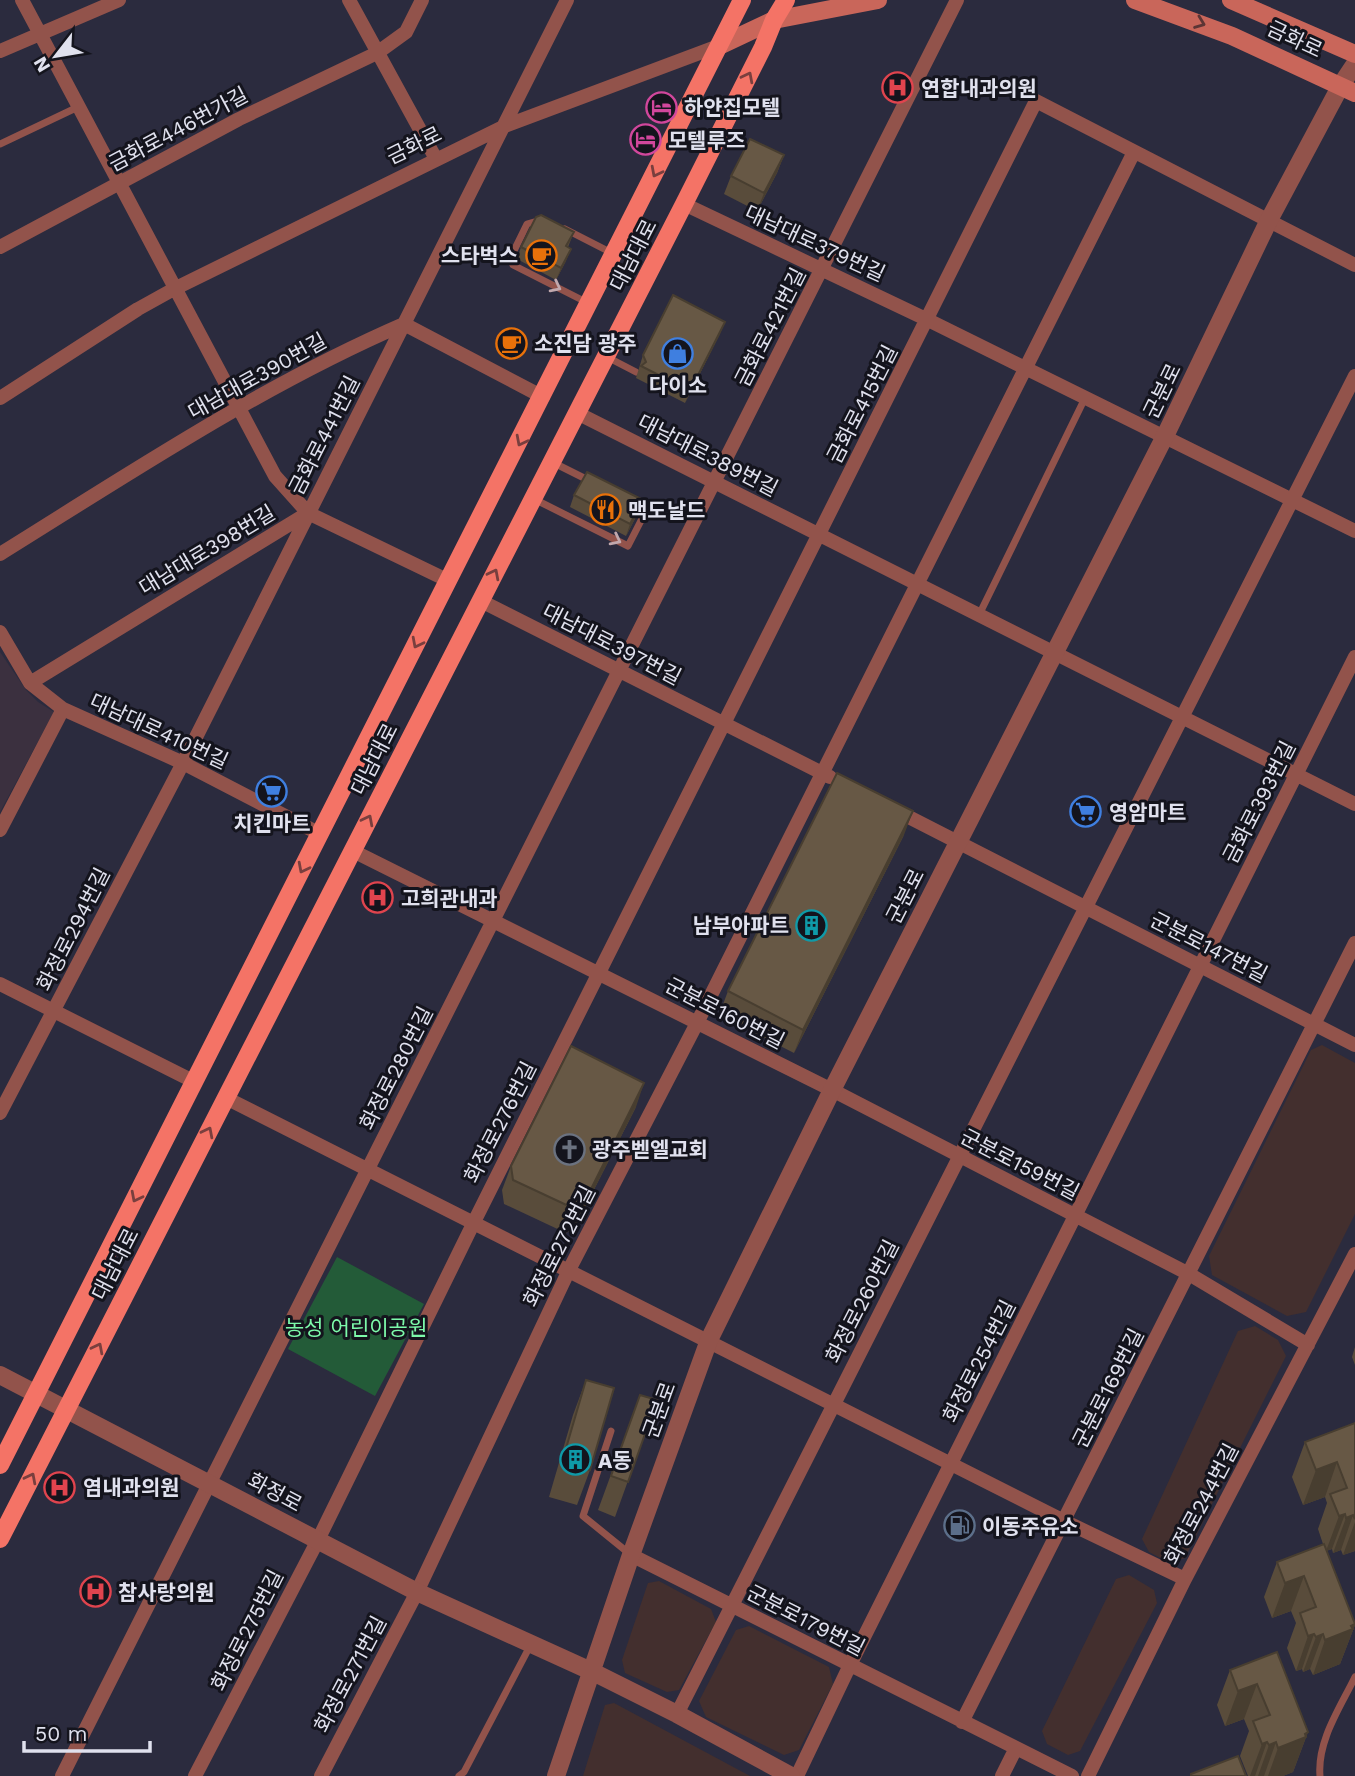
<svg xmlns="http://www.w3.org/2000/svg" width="1355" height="1776" font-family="'Work Sans','Noto Sans KR',sans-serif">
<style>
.commercial{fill:#432f2e}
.education{fill:#3b303f}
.green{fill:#235b38}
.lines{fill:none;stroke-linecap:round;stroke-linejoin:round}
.service{stroke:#92534b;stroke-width:7}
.minor{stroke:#92534b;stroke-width:14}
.tertiary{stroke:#92534b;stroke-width:18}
.secondary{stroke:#c9665a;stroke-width:18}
.primary{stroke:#f47366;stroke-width:18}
.wall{fill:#594c3b}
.shaded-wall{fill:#483e30}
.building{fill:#675845;stroke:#483e30;stroke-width:2}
.oneway{stroke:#5c3535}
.oneway2{stroke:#793f3e}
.oneway3{stroke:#c1a8ad}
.labels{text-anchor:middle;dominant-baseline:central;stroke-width:6;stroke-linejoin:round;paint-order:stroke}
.street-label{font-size:21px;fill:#e0e1ee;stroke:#14141d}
.poi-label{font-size:21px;font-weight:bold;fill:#e0e1ee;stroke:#14141d;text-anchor:start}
.park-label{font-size:21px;fill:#7dfaaa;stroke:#14141d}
</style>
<rect width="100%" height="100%" fill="#2b2b3e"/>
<path class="commercial" d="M1322 1045 1355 1063V1214L1306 1312 1287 1316 1212 1275 1209 1256 1311 1050Z
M1255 1326 1278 1340 1286 1356 1185 1558 1170 1563 1149 1552 1142 1539 1238 1331Z
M1129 1575 1154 1590 1157 1603 1080 1751 1068 1755 1047 1744 1042 1731 1116 1579Z
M659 1581 711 1609 716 1622 679 1690 667 1692 625 1673 622 1660 648 1583Z
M749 1626 829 1667 833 1684 799 1750 784 1755 706 1717 699 1701 736 1630Z
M614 1703 750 1776H583L605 1705Z"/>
<path class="education" d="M0 652 26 690 38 702 54 712 0 812Z"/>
<path class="green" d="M337 1257 424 1304 375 1396 288 1349Z"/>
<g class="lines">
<path class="service" d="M0 144 78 107
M541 220 527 224 510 259 513 265 588 303
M565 229 614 254
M607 357 636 372
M554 463 590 481
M534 499 628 546 647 509 632 502
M979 615 1085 398
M611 1431 583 1516 631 1555
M459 1776 464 1772 530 1646
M1320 1776C1317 1741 1340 1708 1355 1677"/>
<path class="minor" d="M22 0 275 476 308 513 449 581
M349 0 436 159
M0 51 119 0
M684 204 928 320 1355 531
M0 247 239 119 377 53 406 32 422 0
M0 398 138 309 174 289 505 126 721 45
M577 413 1355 804
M0 554C132 472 261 386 404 324L543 397
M481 601 830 777
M0 632 30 683 63 709 183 763 320 834
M30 683 308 513
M895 810 1355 1045
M0 830 63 709
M353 851 832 1090 1189 1274 1308 1345
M0 984 195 1082
M226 1098 1064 1521 1185 1579
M0 1113 183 763 567 0
M631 1555 1072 1776
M677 1714 1355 376
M962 1722 1355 943
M62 1776 957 0
M195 1776 318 1540 474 1222 1036 101 1355 265
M321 1776 417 1592 569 1270 697 1023 1134 152
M797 1776 850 1665 1355 657
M1002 1776 1016 1748
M1088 1776 1185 1579 1355 1254"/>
<path class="tertiary" d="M0 1375 417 1592 593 1672 677 1714 791 1776
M556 1776 631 1555 709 1340 832 1090 1165 436 1269 220 1341 85 1355 64"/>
<path class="secondary" d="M1135 0 1232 36 1355 93
M1231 0 1355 54
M721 45 774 20 878 0"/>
<path class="primary" d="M0 1465 742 0
M0 1539 684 204 763 47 774 20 786 0"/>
</g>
<path class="wall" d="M784 155 777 173 757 211 724 194 731 176Z
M574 232 568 247 566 261 556 280 517 259 521 247Z
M720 334 685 403 636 378 643 355Z
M574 495 638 513 626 536 570 507Z
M904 835 794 1053 719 1015 728 991Z
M636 1107 575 1227 566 1233 504 1204 502 1190 511 1166Z
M1355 1347V1365L1352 1357Z
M586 1380 590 1470 577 1505 549 1497 573 1415Z
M640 1395 657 1400 615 1517 598 1510Z
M1355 1425V1551L1343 1555 1341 1550 1333 1553 1332 1549 1326 1551 1355 1625 1340 1664 1313 1675 1310 1669 1303 1672 1302 1669 1296 1671 1287 1648 1296 1623 1291 1611 1272 1618 1264 1597 1277 1562 1323 1544 1318 1529 1327 1503 1325 1497 1303 1505 1292 1477 1305 1442Z
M1277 1652 1308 1732 1293 1772 1283 1776H1248L1240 1756 1249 1731 1244 1719 1225 1726 1217 1705 1230 1670Z"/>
<path class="shaded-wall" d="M784 155 777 173 757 211 764 193Z
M571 249 566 261 556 280 561 268Z
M725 322 720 334 685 403 690 391Z
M643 500 638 513 626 536 630 524Z
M913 811 904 835 794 1053 803 1030Z
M644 1083 636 1107 575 1227 566 1233 575 1209Z
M1337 1462 1325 1497 1303 1505 1316 1470Z
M1345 1514 1332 1549 1326 1551 1339 1516Z
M1353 1515 1341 1550 1333 1553 1346 1518Z
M1355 1522V1551L1343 1555Z
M1304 1576 1291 1611 1272 1618 1285 1583Z
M1355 1625 1340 1664 1313 1675 1325 1640Z
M1314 1634 1302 1669 1296 1671 1308 1636Z
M1323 1634 1310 1669 1303 1672 1316 1637Z
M1257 1684 1244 1719 1225 1726 1238 1691Z
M1308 1732 1293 1772 1283 1776H1268L1278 1748Z
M1267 1742 1255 1776H1250L1262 1744Z
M1276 1742 1264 1776H1258L1269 1745Z"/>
<path class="building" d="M750 139 784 155 764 193 731 176Z
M541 215 574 232 566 246 571 249 561 268 521 247 536 217Z
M673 295 725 322 690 391 641 366 646 362 643 355Z
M587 472 643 500 630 524 574 495Z
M837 773 913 811 803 1030 728 991Z
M571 1046 644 1083 584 1203 575 1209 513 1180 511 1166Z
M586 1380 614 1388 590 1470 562 1462Z
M640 1395 657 1400 628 1482 611 1476Z
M1355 1423V1519L1353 1515 1346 1518 1345 1514 1339 1516 1330 1494 1347 1488 1337 1462 1316 1470 1305 1442Z
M1324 1544 1355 1624 1351 1626 1353 1629 1325 1640 1323 1634 1316 1637 1314 1634 1308 1636 1300 1613 1316 1607 1304 1576 1285 1583 1277 1562Z
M1277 1652 1308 1732 1305 1734 1306 1737 1278 1748 1276 1742 1269 1745 1267 1742 1262 1744 1253 1721 1270 1715 1257 1684 1238 1691 1230 1670Z
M1238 1756 1246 1776H1191V1774Z"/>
<defs><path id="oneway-chevron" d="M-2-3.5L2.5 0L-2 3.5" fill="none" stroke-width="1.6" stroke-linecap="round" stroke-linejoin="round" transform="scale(1.75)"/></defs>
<use class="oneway" href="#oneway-chevron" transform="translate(1200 23) rotate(21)"/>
<g class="oneway2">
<use href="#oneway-chevron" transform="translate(748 77) rotate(-63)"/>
<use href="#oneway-chevron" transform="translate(656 172) rotate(117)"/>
<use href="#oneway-chevron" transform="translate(521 441) rotate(117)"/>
<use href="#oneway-chevron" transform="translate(494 574) rotate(-63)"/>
<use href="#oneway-chevron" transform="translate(417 643) rotate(117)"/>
<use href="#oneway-chevron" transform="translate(368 820) rotate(-63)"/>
<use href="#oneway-chevron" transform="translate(303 868) rotate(117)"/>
<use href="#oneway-chevron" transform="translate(208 1132) rotate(-63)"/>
<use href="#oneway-chevron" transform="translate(136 1197) rotate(117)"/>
<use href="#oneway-chevron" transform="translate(98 1348) rotate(-63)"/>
<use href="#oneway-chevron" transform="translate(31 1478) rotate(-63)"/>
</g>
<g class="oneway3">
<use href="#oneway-chevron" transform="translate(556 287) rotate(27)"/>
<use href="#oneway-chevron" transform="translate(616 540) rotate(27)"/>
</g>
<defs>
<symbol id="hospital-ring" viewBox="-11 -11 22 22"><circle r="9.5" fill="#14141d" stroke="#e0444e" stroke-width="1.5"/><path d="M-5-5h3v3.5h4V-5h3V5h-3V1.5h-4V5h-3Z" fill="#e0444e"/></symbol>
<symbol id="hotel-ring" viewBox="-11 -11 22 22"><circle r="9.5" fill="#14141d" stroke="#d1479c" stroke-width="1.5"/><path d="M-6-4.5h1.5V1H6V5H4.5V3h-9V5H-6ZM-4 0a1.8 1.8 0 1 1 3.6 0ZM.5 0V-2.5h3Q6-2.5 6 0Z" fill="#d1479c"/></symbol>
<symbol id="cafe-ring" viewBox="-11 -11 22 22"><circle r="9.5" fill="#14141d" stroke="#e8710a" stroke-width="1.5"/><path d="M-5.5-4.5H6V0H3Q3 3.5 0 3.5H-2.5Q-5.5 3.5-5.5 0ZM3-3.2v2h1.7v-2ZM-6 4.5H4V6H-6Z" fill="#e8710a"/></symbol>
<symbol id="shop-ring" viewBox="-11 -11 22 22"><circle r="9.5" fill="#14141d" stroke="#3f7fe0" stroke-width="1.5"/><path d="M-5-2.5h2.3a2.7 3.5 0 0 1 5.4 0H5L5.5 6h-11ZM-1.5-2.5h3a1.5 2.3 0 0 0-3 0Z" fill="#3f7fe0"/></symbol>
<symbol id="restaurant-ring" viewBox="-11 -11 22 22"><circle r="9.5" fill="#14141d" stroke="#e8710a" stroke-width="1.5"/><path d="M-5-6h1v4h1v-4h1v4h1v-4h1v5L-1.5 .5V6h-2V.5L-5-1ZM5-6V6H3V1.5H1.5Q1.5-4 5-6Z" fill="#e8710a"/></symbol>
<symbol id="supermarket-ring" viewBox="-11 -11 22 22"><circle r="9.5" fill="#14141d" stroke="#3f7fe0" stroke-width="1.5"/><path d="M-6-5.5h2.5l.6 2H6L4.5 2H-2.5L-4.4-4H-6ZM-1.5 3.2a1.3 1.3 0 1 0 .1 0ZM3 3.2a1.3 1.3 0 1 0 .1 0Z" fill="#3f7fe0"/></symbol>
<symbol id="building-ring" viewBox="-11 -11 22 22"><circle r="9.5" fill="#14141d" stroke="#0f9aa8" stroke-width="1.5"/><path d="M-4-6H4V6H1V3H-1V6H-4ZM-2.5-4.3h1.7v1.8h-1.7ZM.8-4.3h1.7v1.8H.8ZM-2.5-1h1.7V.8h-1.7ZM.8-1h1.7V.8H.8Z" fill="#0f9aa8"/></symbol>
<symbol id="church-ring" viewBox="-11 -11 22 22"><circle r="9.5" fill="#14141d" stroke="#6b7280" stroke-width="1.5"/><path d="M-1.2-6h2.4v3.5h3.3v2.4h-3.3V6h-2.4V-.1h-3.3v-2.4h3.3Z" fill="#6b7280"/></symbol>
<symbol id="fuel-ring" viewBox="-11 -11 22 22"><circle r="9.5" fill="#14141d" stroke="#5c6f8a" stroke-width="1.5"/><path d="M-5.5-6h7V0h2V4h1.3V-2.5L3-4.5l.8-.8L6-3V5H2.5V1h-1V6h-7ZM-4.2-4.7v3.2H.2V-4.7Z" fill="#5c6f8a"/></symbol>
</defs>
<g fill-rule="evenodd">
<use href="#hospital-ring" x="880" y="70" width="35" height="35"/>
<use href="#hotel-ring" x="644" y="90" width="35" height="35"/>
<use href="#hotel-ring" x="628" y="122" width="35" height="35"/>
<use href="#cafe-ring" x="524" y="238" width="35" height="35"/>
<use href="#cafe-ring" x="494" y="326" width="35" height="35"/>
<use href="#shop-ring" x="660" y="336" width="35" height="35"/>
<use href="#restaurant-ring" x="588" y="492" width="35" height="35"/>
<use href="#supermarket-ring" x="254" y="774" width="35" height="35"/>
<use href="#supermarket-ring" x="1068" y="794" width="35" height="35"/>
<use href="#hospital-ring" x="360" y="880" width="35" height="35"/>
<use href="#building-ring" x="794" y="908" width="35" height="35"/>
<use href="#church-ring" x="552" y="1132" width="35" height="35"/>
<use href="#building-ring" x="558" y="1442" width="35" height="35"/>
<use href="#hospital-ring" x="42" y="1470" width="35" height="35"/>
<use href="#fuel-ring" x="942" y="1508" width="35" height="35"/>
<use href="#hospital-ring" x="78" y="1574" width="35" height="35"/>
</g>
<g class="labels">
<g class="street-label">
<text transform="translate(1295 39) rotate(25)">금화로</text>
<text transform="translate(178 129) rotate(-28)">금화로446번가길</text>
<text transform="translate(414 145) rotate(-26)">금화로</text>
<text transform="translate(815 243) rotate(25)">대남대로379번길</text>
<text transform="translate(633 255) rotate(-63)">대남대로</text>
<text transform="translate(770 327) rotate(-63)">금화로421번길</text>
<text transform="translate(257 376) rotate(-29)">대남대로390번길</text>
<text transform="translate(1162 391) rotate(-64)">군분로</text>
<text transform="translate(862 404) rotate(-63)">금화로415번길</text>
<text transform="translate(324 435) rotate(-63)">금화로441번길</text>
<text transform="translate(708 455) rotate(27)">대남대로389번길</text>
<text transform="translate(207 550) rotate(-31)">대남대로398번길</text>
<text transform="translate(612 644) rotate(27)">대남대로397번길</text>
<text transform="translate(159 731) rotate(25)">대남대로410번길</text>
<text transform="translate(374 759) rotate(-63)">대남대로</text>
<text transform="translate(1259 802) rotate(-63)">금화로393번길</text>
<text transform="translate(905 896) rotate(-63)">군분로</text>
<text transform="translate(73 929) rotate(-63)">화정로294번길</text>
<text transform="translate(1209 947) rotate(27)">군분로147번길</text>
<text transform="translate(725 1013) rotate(27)">군분로160번길</text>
<text transform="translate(396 1068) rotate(-63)">화정로280번길</text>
<text transform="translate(500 1122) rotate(-63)">화정로276번길</text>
<text transform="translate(1020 1164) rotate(27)">군분로159번길</text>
<text transform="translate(559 1246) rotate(-63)">화정로272번길</text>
<text transform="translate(115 1264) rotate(-63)">대남대로</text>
<text transform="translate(862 1301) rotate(-63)">화정로260번길</text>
<text transform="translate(979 1361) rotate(-63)">화정로254번길</text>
<text transform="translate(1108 1388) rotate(-63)">군분로169번길</text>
<text transform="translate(659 1410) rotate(-70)">군분로</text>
<text transform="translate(275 1492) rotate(28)">화정로</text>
<text transform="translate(1201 1504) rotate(-62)">화정로244번길</text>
<text transform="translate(806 1620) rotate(27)">군분로179번길</text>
<text transform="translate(247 1630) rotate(-63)">화정로275번길</text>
<text transform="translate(350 1674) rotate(-62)">화정로271번길</text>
</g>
<g class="poi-label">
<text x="921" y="88">연합내과의원</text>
<text x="684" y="107">하얀집모텔</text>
<text x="668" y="140">모텔루즈</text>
<text x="518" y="255" text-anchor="end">스타벅스</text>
<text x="534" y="343">소진담 광주</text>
<text x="678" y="385" text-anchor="middle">다이소</text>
<text x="628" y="510">맥도날드</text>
<text x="1109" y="812">영암마트</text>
<text x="272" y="823" text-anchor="middle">치킨마트</text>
<text x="401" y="898">고희관내과</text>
<text x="789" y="925" text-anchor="end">남부아파트</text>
<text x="592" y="1149">광주벧엘교회</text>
<text x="598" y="1460">A동</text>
<text x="83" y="1487">염내과의원</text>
<text x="982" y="1526">이동주유소</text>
<text x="118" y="1592">참사랑의원</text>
</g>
<g class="park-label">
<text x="356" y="1327">농성 어린이공원</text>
</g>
</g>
<g transform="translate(56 56) rotate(239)" stroke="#14141d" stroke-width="5" paint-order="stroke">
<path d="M0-5L12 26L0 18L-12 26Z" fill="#e0e1ee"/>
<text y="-10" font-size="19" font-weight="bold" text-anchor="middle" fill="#e0e1ee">N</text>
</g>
<path d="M24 1741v10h126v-10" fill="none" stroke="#e0e1ee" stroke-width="3.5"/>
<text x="35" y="1741" font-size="21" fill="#e0e1ee" stroke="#14141d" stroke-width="5" paint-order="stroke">50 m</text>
</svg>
